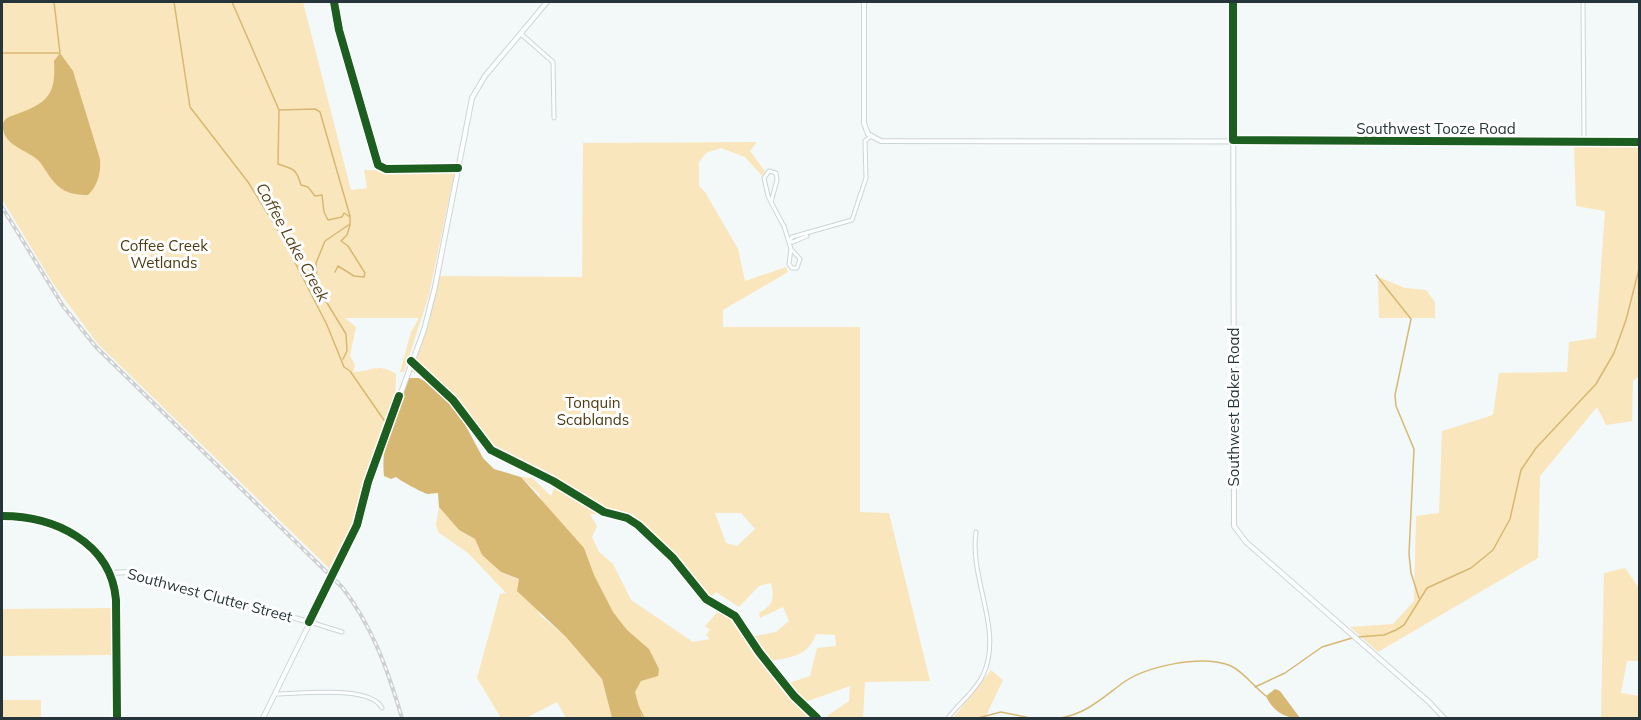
<svg xmlns="http://www.w3.org/2000/svg" width="1641" height="720" font-family="Mulish,sans-serif">
<style>
.green{fill:#fae6bc;fill-rule:evenodd}
.water{fill:#d7b873}
.lines{fill:none;stroke-linecap:round;stroke-linejoin:round}
.stream{stroke:#d7b873;stroke-width:1.5}
.street-casing{stroke:#cbd5d8;stroke-width:5}
.secondary-casing{stroke:#cbd5d8;stroke-width:6}
.street{stroke:#fdfefe;stroke-width:3}
.secondary{stroke:#fdfefe;stroke-width:4}
.rail-casing{stroke:#ced0d1;stroke-width:4}
.rail{stroke:#fff;stroke-width:1.5;stroke-dasharray:4.5;stroke-linecap:butt}
.cycleway-casing{stroke:#fff;stroke-width:11}
.cycleway{stroke:#1b5e20;stroke-width:8}
.labels{text-anchor:middle;dominant-baseline:central;stroke-width:6;stroke-linejoin:round;paint-order:stroke}
.street-label{font-size:15px;fill:#25353a;stroke:#fff}
.park-label{font-size:15px;fill:#4e3a12;stroke:#fff}
.water-label{font-size:16px;font-style:italic;fill:#58441c;stroke:#fff}
</style>
<rect width="100%" height="100%" fill="#f3f8f9"/>
<path class="green" d="M2 2H303L351 190 367 188 364 170H455L429 295 404 372H400L411 332 419 318H345L356 327 350 356 355 365 353 372C373 372 376 362 396 374L395 396 364 486 359 514 332 571 97 343 52 282 2 199Z
M757 142 750 151 765 171 762 176 745 157 721 148 706 153 699 162V186L705 192 738 249 745 281 786 267 788 272 723 310V327H860V512L889 513 930 681 865 682 863 718H829L827 716 849 701 850 686 800 704 817 718H642L538 493 521 477 532 478 551 496 556 483 493 453 448 389 426 374 410 372 438 276 582 277 583 143ZM715 513H741L755 529 737 546 726 543ZM590 514H632L691 573 709 599 716 592 739 607 759 586 771 583C775 599 773 605 759 613L760 618 783 607 789 621 776 632 755 636 771 661C791 657 809 656 816 634L835 635 836 646 817 648 810 676 789 683 797 702 762 661 761 655 732 614 721 608 705 626 710 630 706 635 710 639 693 642 631 600 613 564 599 552 592 537 597 526Z
M1574 145H1639L1640 376 1633 381 1632 421 1606 425 1597 407 1540 476 1538 558 1378 652 1350 627 1393 624 1414 601 1416 516 1439 513 1442 431 1493 415 1499 373 1567 372 1569 342 1596 338 1605 211 1576 206Z
M1381 278 1405 288 1426 290 1435 302V318H1379L1378 281Z
M439 507 459 530 475 539 482 555 501 572 519 580 540 615 566 637 602 679 612 718H566L557 702 526 718H501L477 678 500 594 506 593 468 553 438 532 436 524Z
M1625 568 1639 588 1640 661H1627L1621 693 1639 696V718H1601L1604 573Z
M111 608V655L2 656V609Z
M991 670 1003 680 985 718H953Z
M2 700H41V718H2Z"/>
<path class="water" d="M60 53 73 71 100 159C101 173 98 185 88 195 61 195 55 185 42 165 33 150 0 148 3 123 6 117 11 116 17 114 49 103 56 93 54 61Z
M408 378H419L441 391 453 402 483 458 494 469 521 477 584 548 594 575 613 612 627 630 649 649 659 669 658 676 641 681 635 692 642 718H612L602 679 566 637 517 591 519 579 501 572 482 555 475 539 459 530 439 507 438 493C434 493 431 494 428 494 425 494 399 480 396 477L391 479 384 476C380 443 397 409 408 378Z
M1275 689 1280 691 1300 718C1285 719 1272 710 1266 696Z"/>
<g class="lines">
<path class="stream" d="M174 2 190 107 248 182 281 235 327 325 344 367 350 371 386 423
M232 2 279 110 278 164C293 169 296 168 301 185L308 187 315 196 322 195 324 212 328 220 342 217 344 213 350 217V224L325 241 316 263 317 279 313 285 315 294 327 303 346 334 347 351 343 359
M2 53H60L54 2
M279 110 315 109 320 112 350 216
M335 272 338 266 354 276 364 277 365 273 348 246 341 241 347 235 350 225
M1376 275 1411 319 1395 395 1396 406 1414 449 1409 554 1411 573 1419 598
M1357 637 1384 635 1396 630 1404 625 1427 588 1471 568 1493 550 1510 519 1521 470 1536 448 1596 384 1614 353 1626 320 1640 265
M1255 687 1285 673 1322 647 1352 638
M638 706 644 718
M978 718 1001 712 1030 718
M1060 718C1085 714 1100 700 1120 685 1144 666 1202 654 1231 666 1244 672 1254 687 1266 696"/>
<defs>
<path id="street" d="M334 2 339 30 378 165 386 169 458 168
M1583 2 1584 142
M521 34 553 62 554 118
M771 202 777 180 776 173 769 171 764 178 768 196 769 198 782 223 784 226 791 249
M789 241 792 237 852 220 866 178 865 141 871 136
M789 241 793 242 807 236
M791 249 800 259 797 268H792L789 264Z
M413 362 453 400 491 450 553 481 604 512 627 518 638 525 673 558 706 599 735 616 759 652 794 696 817 718
M110 573 116 600 117 718
M310 622 342 632
M276 694C301 694 370 685 382 708
M948 718C958 704 976 691 983 675 1004 631 969 579 976 532"/>
<path id="secondary" d="M864 2V123L868 134 881 141 1640 142
M1233 2 1234 526 1246 542 1429 702 1444 718
M2 516C45 516 88 532 110 573L130 572 309 622
M263 718 355 531 370 477 424 330 435 287 472 98 485 76 547 2"/>
</defs>
<use href="#street" class="street-casing"/>
<use href="#secondary" class="secondary-casing"/>
<use href="#street" class="street"/>
<use href="#secondary" class="secondary"/>
<defs>
<path id="rail" d="M2 207 63 306 96 347 342 587C373 627 388 671 402 718"/>
</defs>
<use href="#rail" class="rail-casing"/>
<use href="#rail" class="rail"/>
<defs>
<path id="cycleway" d="M334 2 339 30 378 165 386 169 458 168
M1233 2V140L1640 142
M411 361 453 400 491 450 553 481 604 512 627 518 638 525 673 558 706 599 735 616 759 652 794 696 817 718
M2 516C54 516 111 542 116 600L117 718
M309 622 357 525 368 482 399 396"/>
</defs>
<use href="#cycleway" class="cycleway-casing"/>
<use href="#cycleway" class="cycleway"/>
</g>
<g class="labels">
<g class="street-label">
<text x="1436" y="128">Southwest Tooze Road</text>
<text transform="translate(1233 407) rotate(-90)">Southwest Baker Road</text>
<text transform="translate(210 595) rotate(15)">Southwest Clutter Street</text>
</g>
<g class="park-label">
<text x="164" y="245">Coffee Creek<tspan x="164" dy="17">Wetlands</tspan></text>
<text x="593" y="402">Tonquin<tspan x="593" dy="17">Scablands</tspan></text>
</g>
<g class="water-label">
<text transform="translate(293 242) rotate(61)">Coffee Lake Creek</text>
</g>
</g>
<rect width="1641" height="720" fill="none" stroke="#25353a" stroke-width="6"/>
</svg>
